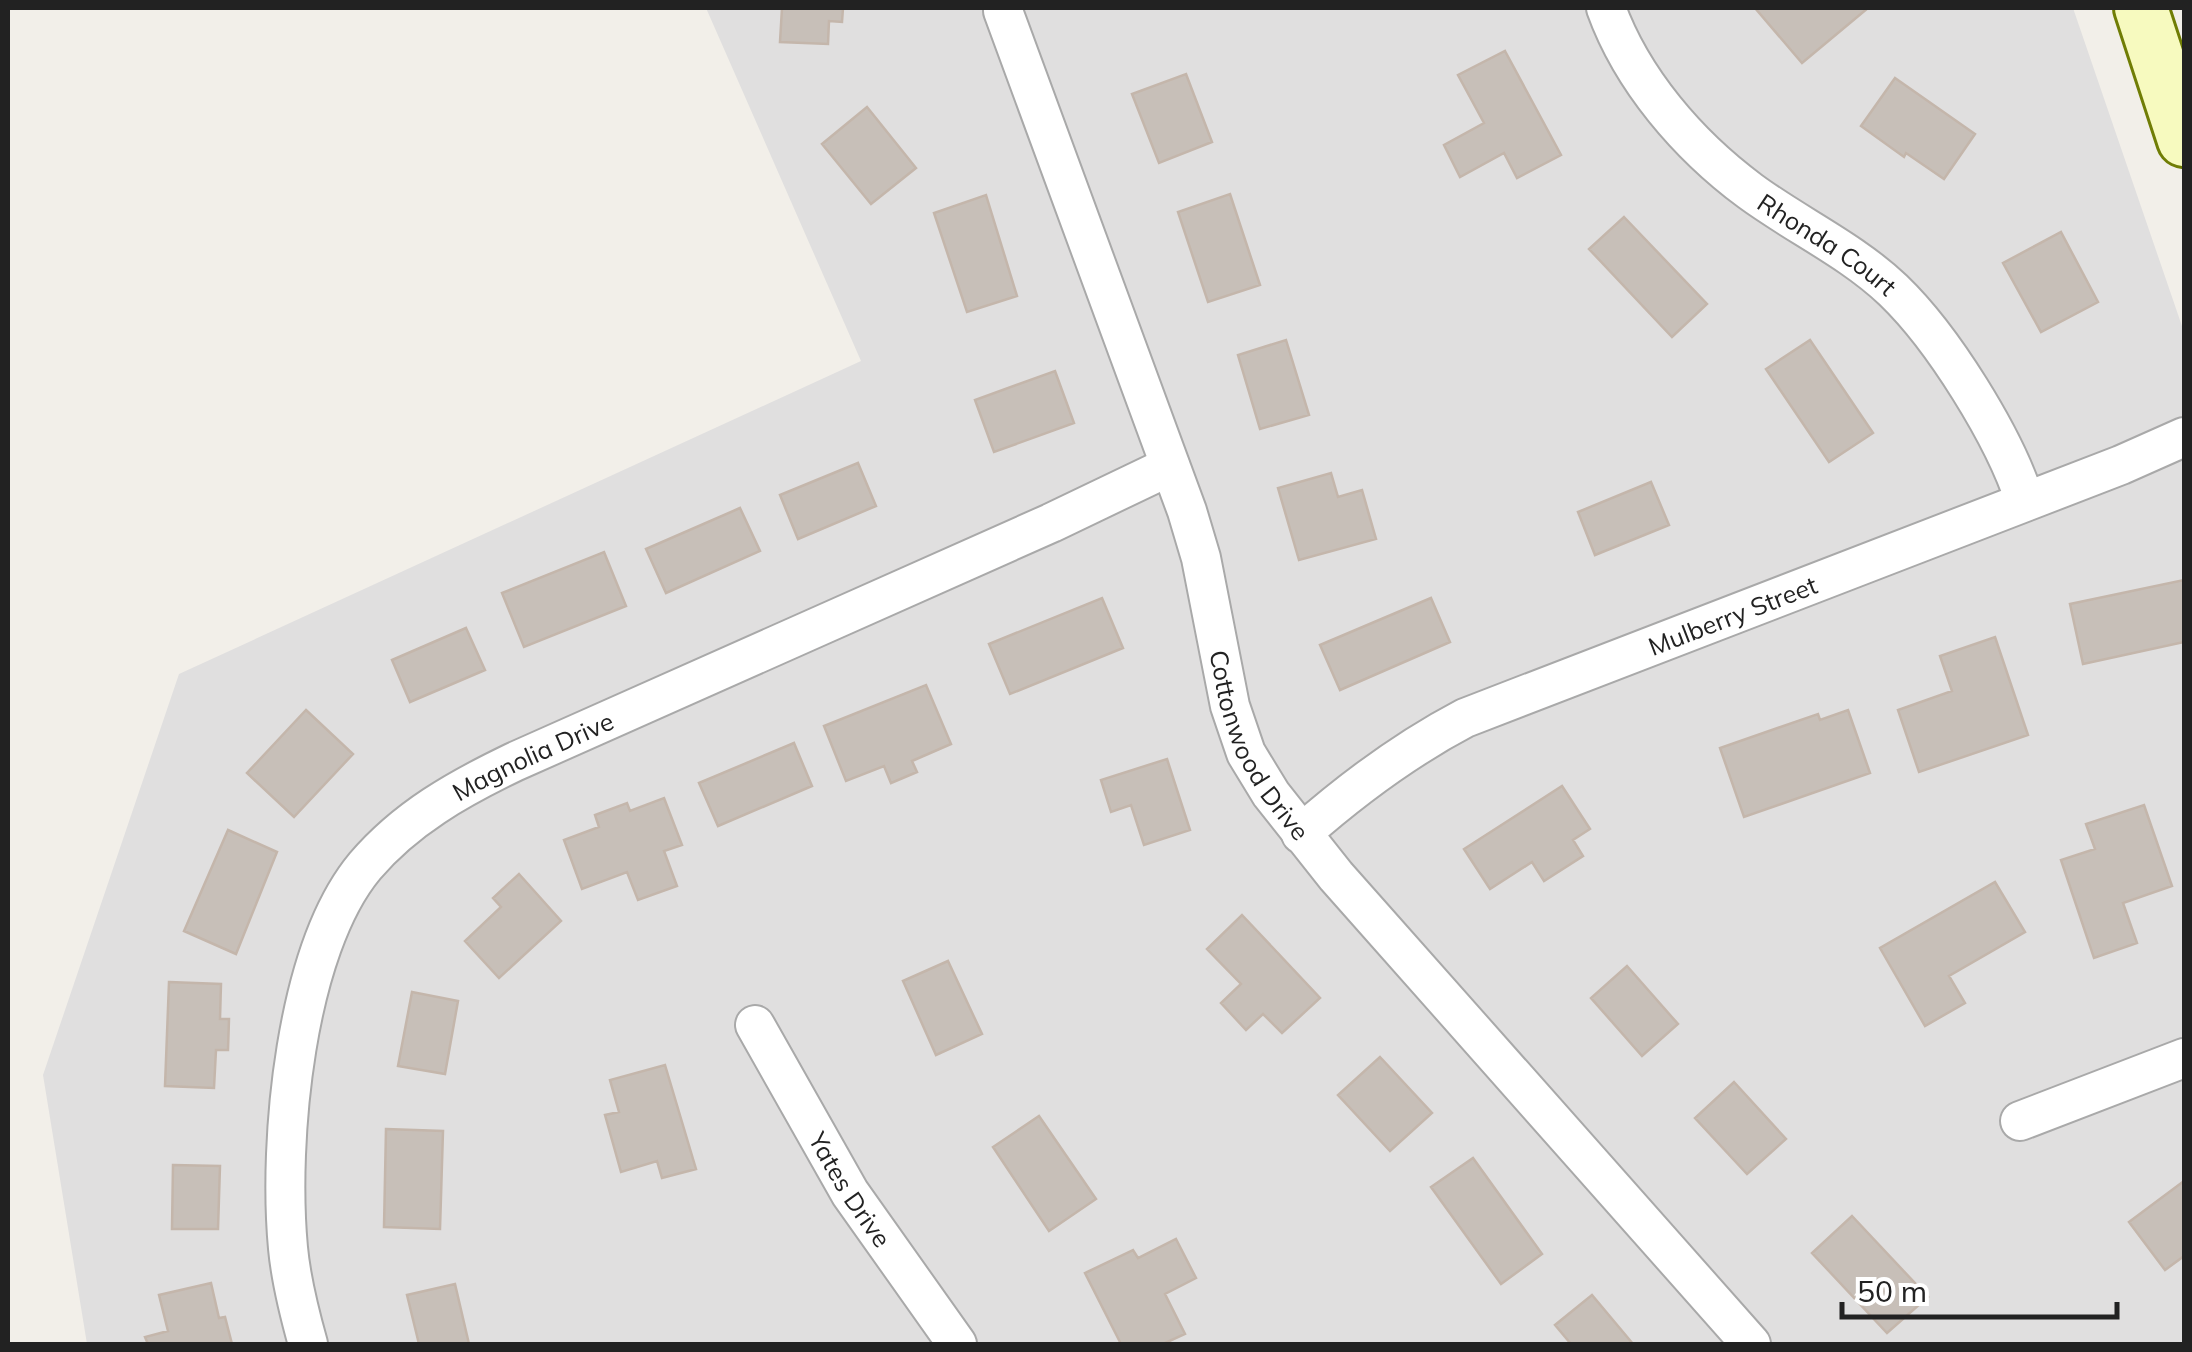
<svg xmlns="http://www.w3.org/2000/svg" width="2192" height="1352" font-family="Mulish,sans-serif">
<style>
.residential{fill:#e0dfdf}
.building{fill:#c7bfb8;stroke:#c4b6ab;stroke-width:2.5}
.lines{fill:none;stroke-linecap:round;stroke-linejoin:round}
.street-casing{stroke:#a9a9a9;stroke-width:42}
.secondary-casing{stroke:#707d05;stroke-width:58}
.street{stroke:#fff;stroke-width:38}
.secondary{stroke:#f7fabf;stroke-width:52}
.labels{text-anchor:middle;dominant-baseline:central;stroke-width:10;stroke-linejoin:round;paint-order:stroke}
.street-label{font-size:25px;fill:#222;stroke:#fff}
</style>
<rect width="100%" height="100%" fill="#f2efe9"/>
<path class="residential" d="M706 8H2073L2184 332V1344H87L43 1075 179 674 861 361Z"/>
<path class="building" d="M782 8H843L842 22 829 21 828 44 780 42Z
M1755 8H1868L1802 63Z
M1505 51 1561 155 1517 178 1504 153 1460 177 1444 145 1484 123 1458 75Z
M1186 74 1212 142 1159 163 1132 94Z
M1895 78 1975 134 1944 179 1906 153 1904 157 1861 126Z
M867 107 916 168 871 204 822 144Z
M1230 194 1260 285 1208 302 1178 212Z
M986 195 1017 296 967 312 934 213Z
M1624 217 1707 304 1672 337 1589 249Z
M2061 232 2098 302 2041 332 2003 263Z
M1286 340 1309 415 1260 429 1238 355Z
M1810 340 1873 433 1829 462 1766 369Z
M1055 371 1074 423 994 452 975 400Z
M858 463 876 506 798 539 780 495Z
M1331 473 1338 497 1362 490 1376 539 1299 560 1278 488Z
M1651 482 1669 525 1595 555 1578 512Z
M740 508 760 551 666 593 646 549Z
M604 552 626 606 524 647 502 593Z
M2184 580V642L2083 664 2070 604Z
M1102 598 1123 648 1010 694 989 644Z
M1431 598 1450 642 1340 690 1320 645Z
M466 628 485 670 410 702 392 660Z
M1995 637 2028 735 1919 772 1898 710 1952 691 1940 656Z
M926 685 951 744 912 761 917 772 891 783 884 766 846 781 824 726Z
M306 710 353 754 294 817 247 773Z
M1848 710 1870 773 1744 817 1720 748 1818 714 1820 720Z
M794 743 812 786 718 826 699 783Z
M1167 759 1190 830 1144 845 1131 805 1111 812 1101 780Z
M1562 786 1590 829 1573 840 1583 856 1544 881 1532 862 1490 889 1464 849Z
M664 798 682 845 664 851 677 886 638 900 627 872 582 889 564 840 599 827 595 815 627 803 630 811Z
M2144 805 2172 886 2123 903 2137 943 2094 958 2061 860 2095 849 2086 824Z
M228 830 277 852 236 954 184 931Z
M519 874 561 921 499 978 465 941 501 907 493 898Z
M1995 882 2025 932 1949 976 1965 1003 1925 1026 1880 948Z
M1242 915 1320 998 1282 1033 1263 1014 1246 1030 1221 1003 1241 984 1207 949Z
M948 961 982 1034 936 1055 903 981Z
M1627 966 1678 1024 1642 1056 1591 998Z
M169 982 221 984 220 1019H229L228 1050H216L214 1088 165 1086Z
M412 992 458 1001 445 1074 398 1066Z
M1380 1057 1432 1113 1390 1151 1338 1095Z
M665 1065 696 1169 662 1178 657 1161 621 1172 605 1115 619 1112 610 1080Z
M1734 1082 1786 1139 1747 1174 1695 1118Z
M1039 1116 1096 1199 1049 1231 993 1147Z
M386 1129 443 1131 440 1229 384 1227Z
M1473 1158 1542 1254 1501 1284 1431 1187Z
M173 1165 220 1166 218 1229H172Z
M2184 1181V1256L2165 1270 2129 1222Z
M1852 1216 1928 1297 1887 1333 1812 1253Z
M1176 1239 1196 1278 1165 1294 1185 1334 1163 1344H1121L1085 1273 1133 1250 1138 1258Z
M211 1283 219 1318 225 1317 232 1344H148L145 1337 168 1331 159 1295Z
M455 1284 469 1344H419L407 1295Z
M1592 1295 1633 1344H1571L1555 1325Z"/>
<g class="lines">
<defs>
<g id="street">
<path id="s1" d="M1606 8C1632 80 1688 145 1750 191 1796 225 1851 250 1893 290 1943 338 2004 436 2025 501"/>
<path id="s2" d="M1003 11 1187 511 1201 558 1230 706 1246 753 1271 794 1336 876 1751 1344"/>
<path id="s3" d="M1301 834C1352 789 1404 750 1465 718L2121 465 2184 437"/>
<path id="s4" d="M755 1025 850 1193 957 1344"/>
<path d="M2020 1121 2184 1058"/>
<path id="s5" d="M308 1344C299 1312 291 1281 288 1248 278 1141 295 950 365 866 406 818 458 789 514 762L1051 523 1170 466"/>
</g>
<path id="secondary" d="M2141 8 2184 140"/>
</defs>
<use href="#street" class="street-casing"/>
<use href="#secondary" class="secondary-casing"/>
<use href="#street" class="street"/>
<use href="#secondary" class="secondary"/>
</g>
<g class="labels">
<g class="street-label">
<text stroke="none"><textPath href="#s1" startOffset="330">Rhonda Court</textPath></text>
<text stroke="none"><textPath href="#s3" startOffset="488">Mulberry Street</textPath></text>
<text stroke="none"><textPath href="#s2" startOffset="780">Cottonwood Drive</textPath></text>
<text stroke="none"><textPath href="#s5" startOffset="698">Magnolia Drive</textPath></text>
<text stroke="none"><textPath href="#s4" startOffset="190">Yates Drive</textPath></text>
</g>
</g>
<rect width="2192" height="1352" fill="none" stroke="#222222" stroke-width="20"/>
<path d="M1842 1302v15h275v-15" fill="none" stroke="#222222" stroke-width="5"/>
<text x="1857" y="1302" font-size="30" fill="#222222" stroke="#ffffff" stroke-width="8" paint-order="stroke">50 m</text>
</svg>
